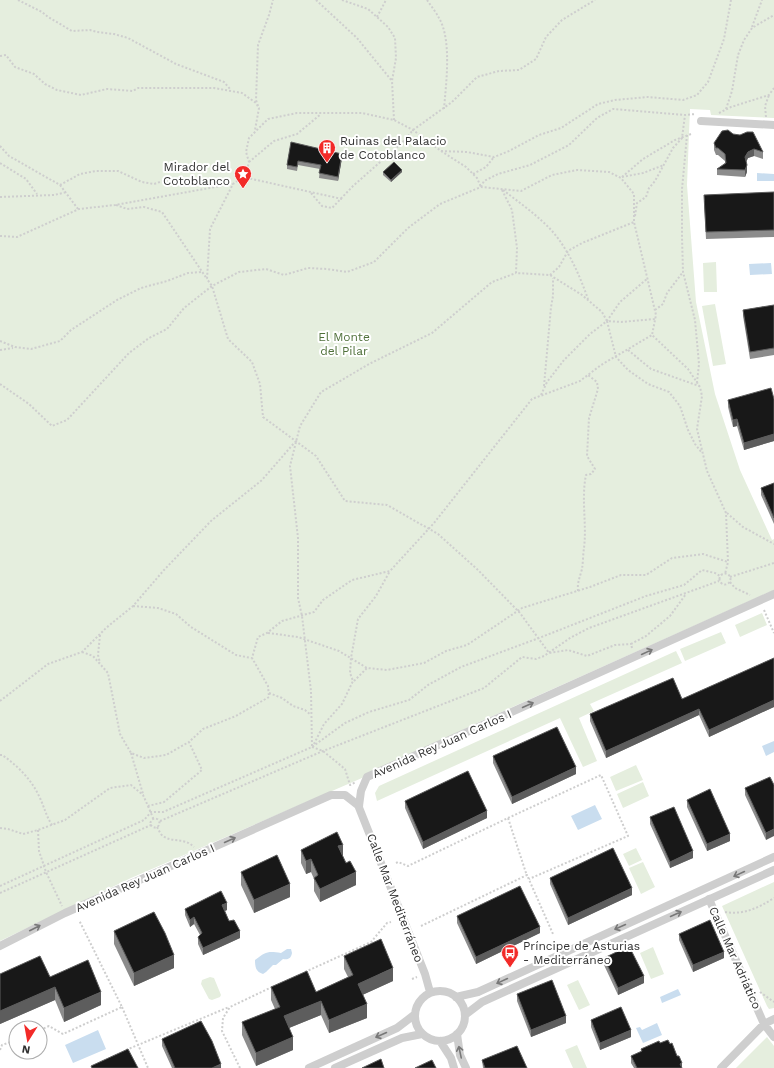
<svg xmlns="http://www.w3.org/2000/svg" width="774" height="1068" font-family="'Work Sans',sans-serif">
<style>
.green{fill:#e5eede}
.water{fill:#c9ddef}
.lines{fill:none;stroke-linecap:round;stroke-linejoin:round}
.path{stroke:#cecece;stroke-width:2;stroke-dasharray:2 2;stroke-linecap:butt}
.minor{stroke:#cecece;stroke-width:8}
.wall{fill:#8c8c8c}
.shaded-wall{fill:#5d5d5d}
.building{fill:#181818;stroke:#5d5d5d}
.oneway{stroke:#787878}
.labels{text-anchor:middle;dominant-baseline:central;stroke-width:4;stroke-linejoin:round;paint-order:stroke}
.poi-label{font-size:12px;fill:#313131;stroke:#fff;text-anchor:start}
.park-label{font-size:12px;fill:#4f703a;stroke:#fff}
.street-label{font-size:12px;fill:#313131;stroke:#fff}
</style>
<rect width="100%" height="100%" fill="#fff"/>
<path class="green" d="M0 0H774V118L711 115 710 110 690 109 687 185 696 302 715 394 740 470 772 540 774 539V590L479 722 362 778 131 878 0 941Z
M716 262 717 292H704L703 263Z
M715 304 726 364 713 366 702 306Z
M762 613 767 625 740 637 735 625Z
M721 632 726 643 685 661 680 649Z
M676 651 682 663 590 704 594 711 579 718 597 761 583 767 560 718 377 801 375 793 379 786Z
M636 765 643 780 616 791 610 777Z
M643 782 649 796 623 808 617 794Z
M636 848 642 860 629 866 623 854Z
M643 862 655 887 641 894 629 868Z
M774 882V1008L769 1009 767 1006 722 906Z
M653 947 664 974 651 979 640 953Z
M210 977 214 978 221 995 220 997 212 1000 209 999 201 984 202 980Z
M578 980 590 1005 579 1010 567 985Z
M767 1037 774 1046V1068H736Z
M577 1045 587 1068H573L565 1050Z"/>
<path class="water" d="M757 173 774 174V181H757Z
M771 263 772 274 750 275 749 264Z
M774 741V752L766 756 762 746Z
M595 805 602 819 578 830 571 816Z
M287 949H291L292 953C291 958 289 960 283 959L276 965H273L266 972 263 974C256 972 255 967 255 960 266 952 267 951 281 953Z
M678 989 681 995 662 1003 660 997Z
M657 1023 662 1035 643 1043 636 1028 640 1027 642 1030Z
M98 1030 106 1049 73 1063 65 1045Z"/>
<g class="lines">
<path class="path" d="M18 0 42 12 48 17 72 31 90 30 97 32 114 34 128 38 176 64 224 82 231 90
M316 0 357 38 392 81
M342 0 368 9 388 27 395 38 396 58 392 81 394 120
M427 0C431 6 436 12 439 18 452 40 446 84 444 109
M377 17 386 0
M752 27 762 0
M0 56 6 55 15 67 34 74 45 84 57 90 81 95 107 89 133 91 138 88H214L242 93 256 103 259 108 255 130
M258 106 256 100 258 45 269 15 273 0
M726 109 732 91 738 55 744 40 752 28 774 15
M719 113 731 107 769 95 774 88
M766 117 765 106 769 95
M687 135 682 189V237L683 272 695 320 699 364 697 382
M0 146 9 156 60 185 80 174 96 171H118L142 182 154 184 169 179H221L233 184
M441 151 467 152 494 157 509 151 539 135 561 128 598 104 615 100 648 97 683 100 697 95 708 82 724 39 731 0
M249 162 274 141 297 134 321 114
M0 163 26 179 37 194
M473 174 486 167 494 157
M622 177 643 159 675 140 691 134
M622 177 643 173 664 165
M245 178 249 162 246 152 249 138 268 119 297 113H362L394 120 413 130 441 151 466 167 477 178 481 187
M60 185 78 209
M481 187 484 181 498 174 530 165 569 145 597 118 613 109 685 115 696 114
M502 190 512 210 517 248 516 273 550 275 582 295 602 312 607 321 621 322 655 319
M503 190C516 200 530 210 542 221 565 241 578 271 588 299
M311 193 322 206 332 208 353 186 404 141 413 130 452 102 477 77 499 71 519 70 536 59 546 37 562 20 595 0
M0 197 54 195 67 192
M342 199 243 177 233 184 210 229 207 279 212 286 228 339 252 362 260 384 263 417 316 456 345 501 387 505 438 534 478 570 520 613 549 653 568 650 587 656 615 645 631 644
M116 205 127 209 144 207 162 212 207 279
M635 216 637 203 646 197 649 188 655 181 673 148 682 138 685 115
M0 236 17 237 79 209 115 205 232 184
M550 275 559 267 568 251 582 243 634 222
M655 310 663 304 667 293 683 272
M607 321 616 357 628 370 648 384 669 392 680 406 688 430 695 444 702 453
M0 341 15 347 31 349 60 341 71 330 117 300 141 288 167 281 188 273 202 272
M0 350 13 348
M628 350 651 369 699 386
M0 384 29 404 52 426 67 420 129 353 149 338 167 329 184 308 212 286 239 272 266 269 284 275 308 268 327 269 347 272 374 262 408 228 440 204 481 187 521 191 552 175 577 170 609 172 621 178 634 194V222L656 315 652 335 688 369 700 387 702 396 697 429 707 471 726 513 728 562 725 574
M544 386 551 307 553 296V278
M541 395 547 382 564 360 590 334 607 321 620 302 648 278
M727 513 743 527 774 544
M719.5 579a5.5 5.5 0 1 1 11 0a5.5 5.5 0 1 1-11 0Z
M730 577 774 563
M730 582 735 588 750 595
M578 591C577 583 580 577 582 569 583 563 583 554 584 548 587 524 581 499 586 475L591 474 595 469 587 456 589 418 598 389 597 382 588 375
M133 606 158 608 176 614 191 627 236 655 251 658
M764 610 774 633
M268 633 298 637 339 651 367 668 387 670 424 663 446 651 467 645 522 608 590 587 621 575H646L672 558 703 554 728 562
M100 635 98 655 100 663
M632 648 631 644 646 636 670 616 686 594
M82 652 93 656 108 673 120 734 131 753 144 758 166 755 189 742
M354 681 367 668
M269 693 282 698 293 706 305 710 311 715
M0 701 48 664 82 652 106 628 133 606 164 570 212 520 262 480 295 442
M314 744 324 724 342 704 353 681 350 673 351 658 358 619 376 596 390 571
M312 746 311 691 302 616 298 598V538L290 466 300 426 321 392 371 363 432 333 492 282 516 273
M312 747 323 751 345 769 350 785 356 782
M131 753 143 794
M0 755H2C17 765 31 779 39 796 44 806 46 816 52 825
M148 806 153 818
M508 818 601 775 628 836 529 879
M150.5 823a4.5 4.5 0 1 1 9 0a4.5 4.5 0 1 1-9 0Z
M160 821 323 751 484 688 522 657 536 659 544 656 570 638 589 628 719 581
M157 827C159 830 160 834 163 836 172 843 184 837 194 847
M0 828 8 829 23 834 38 830 65 820 110 788 131 785 143 795 148 806 164 802 202 770 189 742 203 729 236 716 269 697 268 686 252 658 258 637 267 633 282 621 314 612 323 600 352 580 390 571 434 523 532 399 580 381 601 365 652 335
M38 830 39 851 46 872 62 906
M396 863 398 862 408 866 508 818 527 876
M0 886 144 820 151 812H163L312 747 345 723 369 712 409 700 428 685 461 667 539 638 646 596 684 585 702 570 715 573 720 576
M0 893 151 825
M725 912C744 915 758 908 774 898
M421 926 527 875 553 934
M305 972 371 942 387 923 391 922
M412 979 417 977
M760 992 774 1002
M122 1007 148 1068
M40 1030 49 1026 63 1034 122 1007 79 920
M0 1050 2 1045 16 1040
M126 1050 229 1007
M240 1068 222 1031 223 1018 230 1007 272 987"/>
<path class="minor" d="M701 121 774 125
M358 805 425 974 430 992
M359 806 361 791 367 777 774 594
M709 899 764 1024 774 1037
M0 946 65 913 331 795H345L359 806
M415 1016a25 25 0 1 1 50 0a25 25 0 1 1-50 0Z
M456 997 478 992 774 857
M465 1015 482 1002 774 870
M457 1034 460 1055 466 1068
M440 1041 451 1058 454 1068
M309 1068 397 1028 414 1015
M335 1068 402 1038 422 1034
M721 1068 764 1024 774 1019"/>
</g>
<path class="wall" d="M733 134 763 152V159L754 156 748 158 746 162 747 172 745 177 717 175V169L725 163V161L718 155H716L714 150V143Z
M291 142 342 158 338 181 319 178 320 169 298 165 297 171 287 169V165Z
M383 172H402L391 182 383 175Z
M774 192V237L706 239 704 201Z
M774 305V355L750 359 743 316V310Z
M774 399V441L744 450 737 426 733 427 728 407V400Z
M774 483V524L761 495V488Z
M774 658V707L709 737 699 715 606 758 590 721V714L682 699Z
M493 756 576 774 512 804 493 763Z
M770 777 766 840 745 795V788Z
M687 800 730 841 707 851 687 807Z
M405 801 487 818 423 849 405 808Z
M650 817 693 858 670 868 650 824Z
M301 850 343 858 356 885 320 902 314 891V879L311 872 306 874 301 863Z
M241 872 290 897 254 913 241 885Z
M550 878 632 895 568 925 550 884Z
M185 909 227 910 225 911 229 921 240 938 203 955 198 944V937L200 935 194 924 190 927 185 915Z
M457 916 540 933 476 964 457 923Z
M114 931 174 968 134 986 114 944Z
M679 934 724 958 693 972 679 940Z
M344 956 393 981 362 995 367 1018 329 1033 321 1015 289 1028 293 1050 256 1066 242 1035V1022L275 1009 271 1000V987L316 992 348 977 344 969Z
M604 958 644 983 618 995 604 965Z
M0 974 50 977 101 1005 64 1022 55 1000 0 1024Z
M517 994 566 1023 531 1037 517 1001Z
M591 1020 631 1037 600 1050 591 1027Z
M162 1039 221 1068H172L162 1046Z
M660 1043 670 1044 682 1068H634L631 1063V1056L641 1052V1049Z
M482 1060 527 1068H483Z"/>
<path class="shaded-wall" d="M754 149V156L748 158 745 164V157L748 152Z
M342 154V158L338 181V177Z
M747 165V172L745 177V170Z
M402 170V172L391 182V180Z
M737 419V426L733 427V420Z
M774 434V441L744 450V443Z
M774 700V707L709 737V730Z
M699 709V715L606 758V751Z
M576 767V774L512 804V797Z
M487 811V818L423 849V842Z
M774 829V836L766 840V833Z
M730 834V841L707 851V844Z
M343 845V858L338 846Z
M693 851V858L670 868V862Z
M311 859V872L306 874V861Z
M356 872V885L320 902V889Z
M290 884V897L254 913V900Z
M632 888V895L568 925V918Z
M227 903V910L222 912V905Z
M194 917V924L190 927V920Z
M540 927V933L476 964V957Z
M240 931V938L203 955V948Z
M724 952V958L693 972V965Z
M174 955V968L134 986V973Z
M393 968V981L358 997V984Z
M644 976V983L618 995V988Z
M55 987V1000L0 1024V1011Z
M101 992V1005L64 1022V1008Z
M321 1001V1015L284 1030V1016Z
M367 1004V1018L329 1033V1020Z
M566 1016V1023L531 1037V1030Z
M631 1030V1037L600 1050V1043Z
M293 1037V1050L256 1066V1053Z
M682 1063V1068H680V1064Z
M221 1064V1068H212Z"/>
<path class="building" d="M728 130 733 134 740 135 747 132H753L763 152 754 149 748 152 745 157 747 165 745 170 717 169 726 163 725 154 718 148H716L714 143 722 131Z
M291 142 342 154 338 177 319 173 321 165 298 161 297 167 287 165Z
M394 162 402 170 391 180 383 172Z
M774 192V230L706 232 704 195Z
M774 305V348L750 352 743 310Z
M771 388 774 399V434L744 443 737 419 733 420 728 400Z
M774 483V518L761 488Z
M774 658V700L709 730 699 709 606 751 590 714 673 678 682 699Z
M557 727 576 767 512 797 493 756Z
M468 771 487 811 423 842 405 801Z
M770 777 774 785V829L766 833 745 788Z
M710 789 730 834 707 844 687 800Z
M674 807 693 851 670 862 650 817Z
M337 832 343 845 338 846 346 863 350 861 356 872 320 889 314 878 318 875 311 859 306 861 301 850Z
M613 848 632 888 568 918 550 878Z
M277 855 290 884 254 900 241 872Z
M520 886 540 927 476 957 457 916Z
M221 891 227 903 222 905 229 921 234 920 240 931 203 948 198 937 202 933 194 917 190 920 185 909Z
M154 912 165 933 174 955 134 973 114 931Z
M710 920 724 952 693 965 679 934Z
M381 939 393 968 358 984 367 1004 329 1020 321 1001 284 1016 293 1037 256 1053 242 1022 280 1007 271 987 307 971 316 992 353 975 344 956Z
M629 946 644 976 618 988 604 958Z
M40 956 50 977 88 960 101 992 64 1008 55 987 0 1011V974Z
M552 980 566 1016 531 1030 517 994Z
M621 1007 631 1030 600 1043 591 1020Z
M201 1021 212 1041 221 1064 212 1068H175L162 1039Z
M668 1040 670 1044 672 1043 677 1056H679L682 1063 680 1064 682 1068H637L631 1056 642 1051 641 1049 659 1041 660 1043Z
M517 1046 527 1068H485L482 1060Z
M128 1049 138 1068H92L91 1066Z
M381 1059 384 1068H362Z
M432 1060 436 1068H415Z"/>
<defs><path id="oneway-shaft" d="M-6 0H5M1.5-3L5.5 0L1.5 3" fill="none" stroke-width="1.6" stroke-linecap="round" stroke-linejoin="round"/></defs>
<g class="oneway">
<use href="#oneway-shaft" transform="translate(647 652) rotate(-25)"/>
<use href="#oneway-shaft" transform="translate(528 705) rotate(-24)"/>
<use href="#oneway-shaft" transform="translate(230 840) rotate(-24)"/>
<use href="#oneway-shaft" transform="translate(739 874) rotate(155)"/>
<use href="#oneway-shaft" transform="translate(676 914) rotate(-24)"/>
<use href="#oneway-shaft" transform="translate(620 927) rotate(156)"/>
<use href="#oneway-shaft" transform="translate(35 928) rotate(-27)"/>
<use href="#oneway-shaft" transform="translate(502 981) rotate(155)"/>
<use href="#oneway-shaft" transform="translate(381 1035) rotate(156)"/>
<use href="#oneway-shaft" transform="translate(460 1052) rotate(-102)"/>
</g>
<defs>
<symbol id="building-pin" viewBox="-11 -11 22 30"><path d="M0 17L-7.5 6A9.5 9.5 0 1 1 7.5 6Z" fill="#f22a28" stroke="#fff"/><path d="M-4-6H4V6H1V3H-1V6H-4ZM-2.5-4.3h1.7v1.8h-1.7ZM.8-4.3h1.7v1.8H.8ZM-2.5-1h1.7V.8h-1.7ZM.8-1h1.7V.8H.8Z" fill="#fff"/></symbol>
<symbol id="sight-pin" viewBox="-11 -11 22 30"><path d="M0 17L-7.5 6A9.5 9.5 0 1 1 7.5 6Z" fill="#f22a28" stroke="#fff"/><path d="M0-6L1.8-2.2L6-1.7L2.9 1.2L3.7 5.4L0 3.3L-3.7 5.4L-2.9 1.2L-6-1.7L-1.8-2.2Z" fill="#fff"/></symbol>
<symbol id="bus-pin" viewBox="-11 -11 22 30"><path d="M0 17L-7.5 6A9.5 9.5 0 1 1 7.5 6Z" fill="#f22a28" stroke="#fff"/><path d="M-5-6H5V4H4V6H2V4H-2V6H-4V4H-5ZM-3.5-4V0h7V-4ZM-3.5 1.2v1.5H-2V1.2ZM2 1.2v1.5H3.5V1.2Z" fill="#fff"/></symbol>
</defs>
<g fill-rule="evenodd">
<use href="#building-pin" x="317" y="138" width="20" height="27"/>
<use href="#sight-pin" x="233" y="164" width="20" height="27"/>
<use href="#bus-pin" x="500" y="943" width="20" height="27"/>
</g>
<g class="labels">
<g class="poi-label">
<text x="340" y="141">Ruinas del Palacio<tspan x="340" dy="14">de Cotoblanco</tspan></text>
<text x="230" y="167" text-anchor="end">Mirador del<tspan x="230" dy="14">Cotoblanco</tspan></text>
<text x="523" y="946">Príncipe de Asturias<tspan x="523" dy="14">- Mediterráneo</tspan></text>
</g>
<g class="park-label">
<text x="344" y="337">El Monte<tspan x="344" dy="14">del Pilar</tspan></text>
</g>
<g class="street-label">
<text transform="translate(442 744) rotate(-24)">Avenida Rey Juan Carlos I</text>
<text transform="translate(145 878) rotate(-24)">Avenida Rey Juan Carlos I</text>
<text transform="translate(395 898) rotate(69)">Calle Mar Mediterráneo</text>
<text transform="translate(735 958) rotate(66)">Calle Mar Adriático</text>
</g>
</g>
<g transform="translate(28 1040) rotate(191)"><circle r="19" fill="#ffffff" stroke="#adadad"/>
<path d="M0-3L7 15L0 10L-7 15Z" fill="#f22a28"/>
<text y="-6" font-size="11" font-weight="bold" text-anchor="middle" fill="#313131">N</text>
</g>
</svg>
